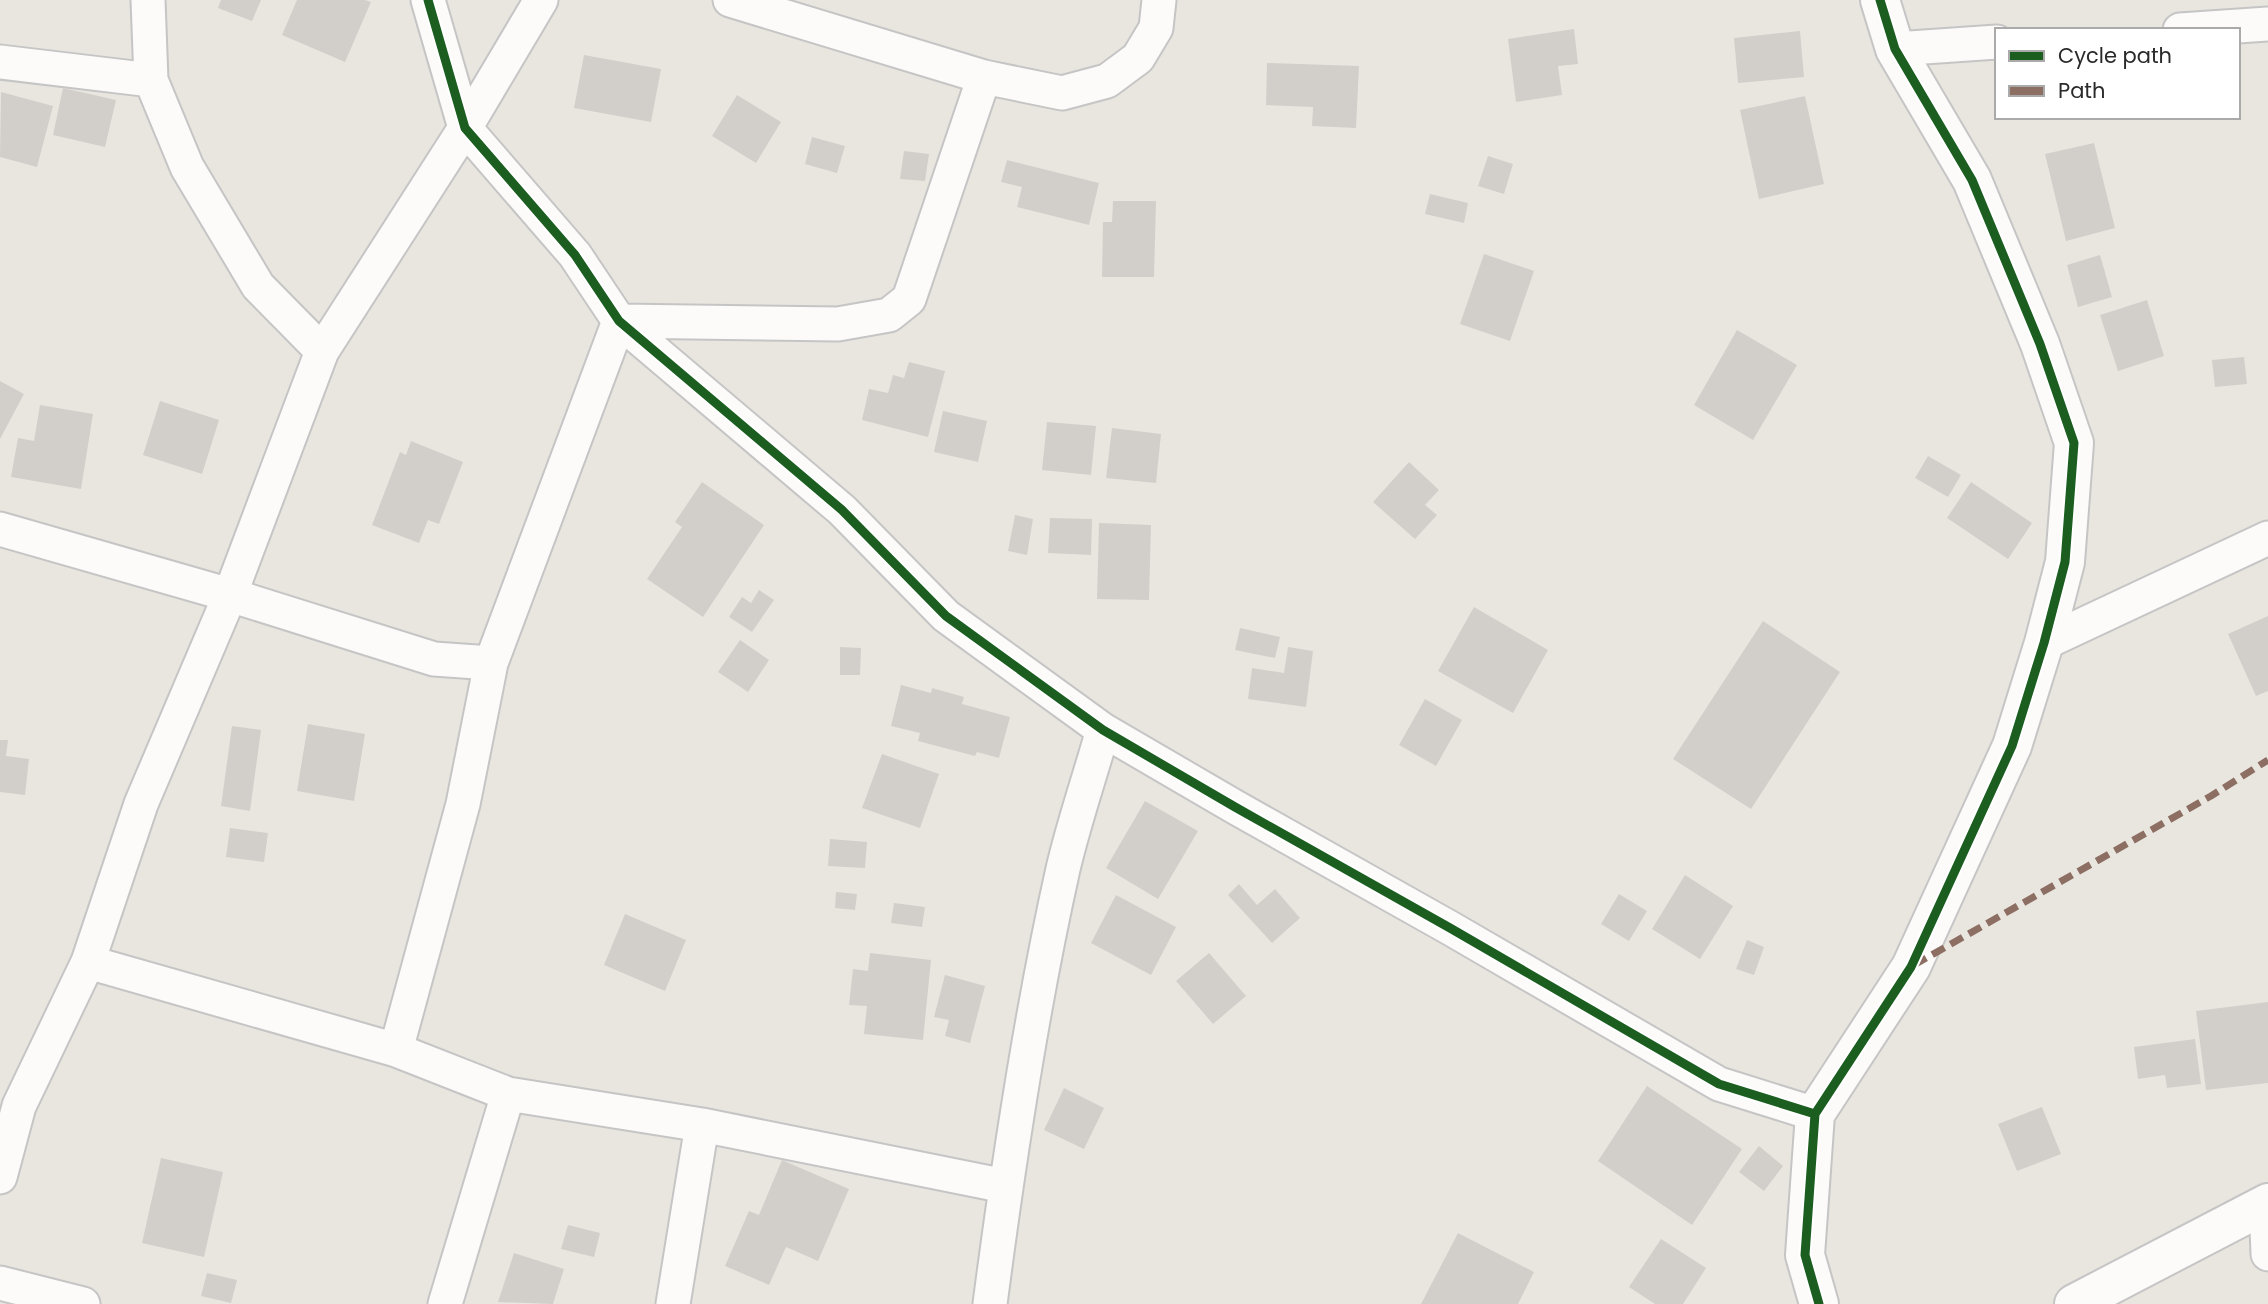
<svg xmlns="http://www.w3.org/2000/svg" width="2268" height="1304" font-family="Poppins,sans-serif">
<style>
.building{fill:#d2cfcb}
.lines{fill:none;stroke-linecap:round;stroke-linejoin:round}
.minor-casing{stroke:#c6c5c5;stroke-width:37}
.tertiary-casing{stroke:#c6c5c5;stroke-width:42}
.minor{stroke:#fcfbfa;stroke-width:33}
.tertiary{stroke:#fcfbfa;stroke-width:38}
.quiet{stroke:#8d6e63;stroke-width:7;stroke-dasharray:14 7;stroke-linecap:butt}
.cycleway-casing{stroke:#fff;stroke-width:13}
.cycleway{stroke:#1b5e20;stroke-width:9}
</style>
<rect width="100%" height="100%" fill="#e9e6e0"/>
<path class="building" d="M221 0H261L252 21 218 8Z
M297 0H365L371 2 345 62 282 35Z
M1574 29 1578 64 1558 66 1562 95 1516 102 1508 39Z
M1800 31 1804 77 1738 83 1734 38Z
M584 55 661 69 651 122 574 108Z
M1267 63 1359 66 1356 128 1312 126 1313 107 1266 105Z
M63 88 116 100 105 147 53 135Z
M1 92 53 106 37 167 0 157Z
M737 95 781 122 756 163 712 136Z
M1805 96 1824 184 1759 199 1740 110Z
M812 137 845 146 837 173 805 164Z
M2094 143 2115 228 2066 241 2045 154Z
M904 151 929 154 925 181 900 179Z
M1488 156 1513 164 1504 194 1478 186Z
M1007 160 1099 183 1089 225 1017 207 1022 187 1001 182Z
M1430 194 1468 203 1464 223 1425 214Z
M1113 201H1156L1154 277H1102L1103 222H1112Z
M1484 254 1534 271 1510 341 1460 324Z
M2100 255 2112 297 2078 307 2067 265Z
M2147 300 2164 356 2118 371 2100 315Z
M1737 330 1797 365 1753 440 1694 405Z
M2244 357 2247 384 2215 387 2212 360Z
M909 362 945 371 928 437 862 420 869 389 888 393 893 375 904 378Z
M0 381 24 394 0 439Z
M160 401 219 420 202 474 143 455Z
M40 405 93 414 81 489 11 477 18 438 34 441Z
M943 411 987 421 978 462 934 452Z
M1047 422 1096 426 1091 475 1042 470Z
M1112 428 1161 434 1156 483 1106 478Z
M411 441 463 462 439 524 428 520 419 543 372 525 400 452 406 455Z
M1928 456 1961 475 1948 497 1915 478Z
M1409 462 1439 490 1425 505 1437 515 1415 539 1373 502Z
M702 482 764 525 703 617 647 579 682 527 675 522Z
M1971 482 2032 523 2008 559 1947 518Z
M1015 515 1033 519 1027 555 1008 551Z
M1050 518 1092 519 1091 555 1048 553Z
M1099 523 1151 525 1149 600 1097 599Z
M759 590 774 600 752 632 729 617 742 597 751 603Z
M1474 607 1548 650 1513 713 1438 671Z
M2268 616V691L2256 696 2228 634Z
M1763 621 1840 672 1751 809 1673 759Z
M1240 628 1280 637 1275 658 1235 650Z
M740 640 769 660 748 692 718 672Z
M840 647 861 648 860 675H840Z
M1288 647 1313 651 1306 707 1248 699 1252 668 1284 673Z
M901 685 931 693 932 688 964 697 962 704 1010 717 999 758 977 752 975 756 918 741 920 733 891 726Z
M1425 699 1462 720 1436 766 1399 745Z
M308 724 365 734 354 801 297 791Z
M232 726 261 730 250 811 221 806Z
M0 740H8L6 756 29 759 25 795 0 792Z
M882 754 939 774 920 828 862 808Z
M1145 801 1198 831 1158 899 1106 868Z
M230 828 268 833 264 862 226 857Z
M830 839 867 842 865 868 828 866Z
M1685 875 1733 906 1700 959 1652 929Z
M1239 884 1257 905 1275 889 1300 918 1272 943 1228 895Z
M836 892 857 894 855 910 835 908Z
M1619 894 1647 911 1629 941 1601 924Z
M1116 895 1176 927 1151 975 1091 943Z
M894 903 925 907 922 927 891 923Z
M625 914 686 940 665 991 604 965Z
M1747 940 1764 947 1754 975 1736 969Z
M870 953 931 960 923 1040 864 1034 867 1006 849 1005 853 969 868 971Z
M1209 953 1246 996 1213 1024 1176 981Z
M945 975 985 986 970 1043 945 1036 949 1020 934 1017Z
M2268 1002V1083L2206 1090 2196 1011Z
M2195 1039 2201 1084 2167 1088 2165 1075 2138 1079 2134 1047Z
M1647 1086 1742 1149 1692 1225 1598 1161Z
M1064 1088 1104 1108 1084 1149 1044 1130Z
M2042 1107 2061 1154 2017 1171 1998 1124Z
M1759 1146 1783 1166 1764 1191 1739 1172Z
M161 1158 223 1172 204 1257 142 1243Z
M782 1160 849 1189 818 1261 786 1247 769 1285 725 1266 749 1211 759 1215Z
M568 1225 600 1233 594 1257 561 1249Z
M1458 1233 1534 1272 1518 1304H1421Z
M1661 1239 1706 1268 1683 1304H1655L1629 1287Z
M514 1253 564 1269 553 1304 498 1302Z
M207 1273 237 1280 231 1303 201 1296Z"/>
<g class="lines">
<defs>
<path id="minor" d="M148 0 151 80 187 167 258 286 322 351
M428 0 465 128 575 255 619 321 842 510 946 616 1103 730 1235 807 1450 928 1719 1084 1815 1114
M730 0 984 77 1062 93 1107 81 1138 58 1156 28 1159 0
M2180 30 2268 24
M1895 49 1997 42
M0 62 151 80
M0 529 230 595 434 659 491 663
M2044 643 2268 538
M88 962 396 1050 508 1094 702 1125 1005 1186
M396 1050 463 804 491 663 619 321 838 324 889 315 909 299 984 77
M0 1177 19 1106 88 962 141 804 230 595 322 351 465 128 541 0
M2266 1203 2268 1254
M0 1283 83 1304
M445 1304 508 1094
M673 1304 702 1125
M990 1304C1009 1158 1031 1012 1063 869 1074 822 1090 776 1103 730"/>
<path id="tertiary" d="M1819 1304 1805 1255 1815 1114 1911 967 2012 746 2044 643 2065 562 2074 443 2040 344 1972 180 1895 49 1880 0
M2074 1304 2268 1203"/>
</defs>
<use href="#minor" class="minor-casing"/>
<use href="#tertiary" class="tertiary-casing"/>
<use href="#minor" class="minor"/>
<use href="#tertiary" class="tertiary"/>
<path class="quiet" d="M1914 965 2211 796 2268 760"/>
<defs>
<path id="cycleway" d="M428 0 465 128 575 255 619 321 842 510 946 616 1103 730 1235 807 1450 928 1719 1084 1815 1114
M1819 1304 1805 1255 1815 1114 1911 967 2012 746 2044 643 2065 562 2074 443 2040 344 1972 180 1895 49 1880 0"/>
</defs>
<use href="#cycleway" class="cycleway-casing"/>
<use href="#cycleway" class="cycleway"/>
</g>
<rect x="1995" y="28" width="245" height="91" fill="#ffffff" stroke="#aaaaaa" stroke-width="2"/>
<rect x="2009" y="51" width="35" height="10" fill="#1b5e20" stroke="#aaaaaa" stroke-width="2"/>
<text x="2058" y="63" font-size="21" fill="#2a2a2a">Cycle path</text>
<rect x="2009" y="86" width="35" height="10" fill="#8d6e63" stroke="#aaaaaa" stroke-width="2"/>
<text x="2058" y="98" font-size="21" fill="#2a2a2a">Path</text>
</svg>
